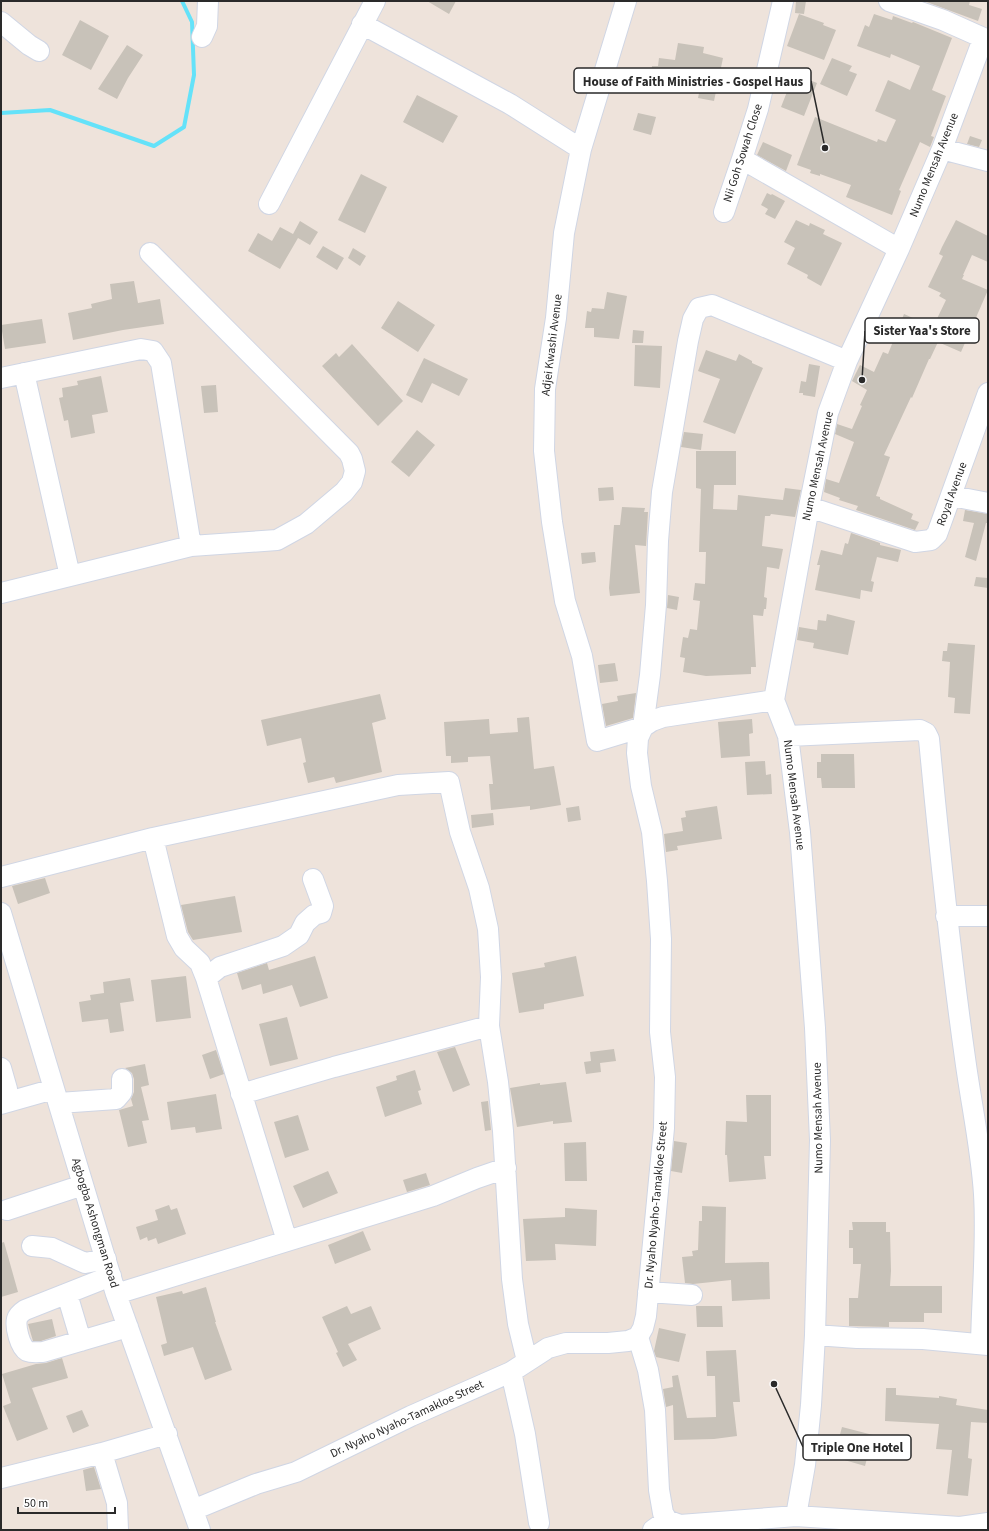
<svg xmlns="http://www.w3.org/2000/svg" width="989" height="1531" font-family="'Source Sans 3',sans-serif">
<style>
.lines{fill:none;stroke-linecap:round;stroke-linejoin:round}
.stream{stroke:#64e2f9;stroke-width:4}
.building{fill:#c8c2b9}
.minor-casing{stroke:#d0d6e4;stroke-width:22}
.minor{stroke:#fff;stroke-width:20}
.labels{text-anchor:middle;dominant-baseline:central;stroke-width:3;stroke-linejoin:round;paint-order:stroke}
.street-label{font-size:12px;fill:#2a2a2a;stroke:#fff}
.leader{fill:none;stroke:#2a2a2a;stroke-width:1.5}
.callout-dot{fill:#2a2a2a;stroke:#fff;stroke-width:1.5}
.callout{fill:#fff;stroke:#2a2a2a;stroke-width:1.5}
.callout-label{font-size:13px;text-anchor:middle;font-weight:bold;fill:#2a2a2a}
</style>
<rect width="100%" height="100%" fill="#eee3db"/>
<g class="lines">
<path class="stream" d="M1 113 50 110 154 146 184 127 194 75 192 22 182 1"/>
</g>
<path class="building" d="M427 1H456L449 14Z
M796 1H806L804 14 795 13Z
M924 1H970L969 5 982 9 978 21Z
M799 14 824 23 823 25 836 30 824 60 787 46Z
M874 14 892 20 893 16 912 23 913 22 952 38 932 90 946 96 931 136 934 137 930 147 920 142 899 190 901 191 892 215 846 197 851 185 820 174V176L810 173 811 170 797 165 815 117 877 142 878 139 886 142 896 120 875 111 888 80 910 90 920 66 891 54 890 58 857 46 865 25 869 27Z
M80 20 109 36 91 70 62 55Z
M678 43 704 47 703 53 723 58 714 101 698 98 700 88 650 81 652 66H658L659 58 675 60Z
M127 45 143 55 128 78 117 99 98 89Z
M832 58 852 66 849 71 857 74 847 96 820 84Z
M794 74 817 83 804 116 781 107Z
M417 95 458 116 443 143 403 122Z
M638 113 656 117 651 135 633 130Z
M970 136 982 140 979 147 967 144Z
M763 142 792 155 786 171 757 155Z
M361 174 387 187 365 233 338 220Z
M767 193 771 195 772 194 785 201 775 219 765 214 768 209 761 205Z
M796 220 809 226 810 223 825 230 823 234 842 243 821 286 807 278 808 275 787 264 795 248 784 242Z
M956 220 988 236V262L972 255 963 275H964L962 279 988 290 961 352 938 342 930 359H929L912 398 911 397 884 455 890 457 876 496 880 497V499L913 514 911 519 919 522 915 530 856 510 858 506 839 500 840 498 824 492 826 479 839 483 854 442 835 434 837 424 852 429 862 406 860 405 867 390 852 381 860 365 874 372 883 352 888 354 904 314 933 327 946 300 939 296 941 293 928 287 943 256 939 254 942 247Z
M300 221 318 232 310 245 298 238 280 269 248 251 258 233 272 241 280 227 293 234Z
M323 246 344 258 337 270 316 257Z
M353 248 366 256 360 266 348 258Z
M134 281 138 303 160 299 164 324 123 330 73 340 68 313 92 308 91 304 112 299 110 284Z
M607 292 627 296 619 339 594 337V328H585L587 311 591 312 592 308 604 309Z
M398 301 435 325 418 352 381 328Z
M42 319 46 343 5 349 1 325Z
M633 330 644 331 643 343H632Z
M352 344 403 401 378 426 322 366 336 353 339 357Z
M635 345 662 346 660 388 634 386Z
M706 350 736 361 739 354 752 361V363L763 368 752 393 735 434 703 422 720 379 698 371Z
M424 358 468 379 459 396 432 383 422 403 406 395Z
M809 364 820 366 815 397 803 395V393H799L801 381 806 382Z
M101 376 108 412 92 415 95 433 71 438 68 420 64 421 59 398 63 397 62 388 78 385 77 381Z
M216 385 218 412 204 413 201 386Z
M417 430 435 445 409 477 391 462Z
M684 432 703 434 701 450 681 447Z
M696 451H736V485H714L713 509 737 510 738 495 783 500 785 488 801 490 795 517 771 514 770 516H765L762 546 783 549 779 569 767 567 764 597 767 598 766 609H764L763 616 753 615 756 667H751V674L706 676 683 672 685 658 680 657 683 637 688 638 690 629 697 630 700 601 693 600 695 583 705 584 706 552H699L701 489 696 488Z
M613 487 614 500 599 501 598 488Z
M622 507 645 508 644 512H648L646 546 635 545 640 593 610 596 609 588 614 525H620Z
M965 510 988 514V523H986L976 561 965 557 974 523 963 521Z
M851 533 880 543V545L901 550 898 562 877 557 871 581 874 582 872 592 861 590 860 599 815 590 820 565H817L821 550 842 555 845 543 848 544Z
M595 552 596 562 582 564 581 553Z
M976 577 988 578V588L974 586Z
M668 595 679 597 677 610 667 608Z
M827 614 855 621 848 655 813 648 814 643 797 640 799 627 817 630 818 620 826 621Z
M948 643 975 645 970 714 954 713 955 698 948 697 950 662 942 661 943 651H947Z
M615 663 618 681 600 683 598 665Z
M636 693 633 718 606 726 602 704 618 701 617 696Z
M380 694 386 719 372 723 382 772 336 783 334 777 308 783 303 763 306 762 301 738 267 746 261 720Z
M529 717 534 769 554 766 561 805 530 810V806L491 810 489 784H493L490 756 468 757V762L451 763V756H446L444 722 489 719 490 734 518 732 517 718Z
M752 719 753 733 749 734 750 756 721 758 718 722Z
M821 754H854L855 788H822L821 778H817V762H821Z
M765 761 766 775 771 774 772 794 747 795 745 762Z
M579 806 581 820 568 822 566 808Z
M717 806 722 839 677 846 678 850 666 852 664 834 683 831 681 818 686 817 685 811Z
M493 813 494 825 472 828 471 815Z
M45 878 50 893 18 904 12 886Z
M235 896 242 932 193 940 188 932 181 905Z
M315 956 328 998 300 1007 292 985 263 994 261 984 242 990 237 973 267 963 269 970Z
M576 956 584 996 544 1004V1009L519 1013 512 973 545 967 544 963Z
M186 976 191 1018 156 1022 151 980Z
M130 978 134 1001 120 1003 124 1031 110 1033 108 1019 82 1022 79 1002 91 1000 90 995 104 993 103 982Z
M287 1017 298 1059 270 1066 259 1024Z
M455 1047 470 1085 453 1092 437 1052Z
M614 1049 616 1061 600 1063 601 1072 586 1074 584 1062 591 1061 590 1052Z
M216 1050 224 1074 210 1079 202 1055Z
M145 1064 149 1085 141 1087 149 1120 142 1121 147 1143 128 1147 119 1110 133 1106 131 1099 134 1092V1079L132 1073 125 1068Z
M415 1070 421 1090 418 1091 422 1104 385 1117 376 1087 397 1080 396 1076Z
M566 1082 572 1122 553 1124V1121L517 1127 510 1088 540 1083V1085Z
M216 1094 222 1129 196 1133 195 1127 171 1130 167 1102Z
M746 1095H771V1156H764L766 1179 729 1182 727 1155H725L726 1121 747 1122Z
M488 1101 491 1130 485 1131 481 1102Z
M298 1115 309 1150 285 1158 274 1122Z
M674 1141 687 1143 682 1173 671 1171Z
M586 1142 587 1181H565L564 1143Z
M328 1171 338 1193 303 1208 293 1186Z
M426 1173 430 1185 407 1192 403 1180Z
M169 1205 171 1210 177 1208 186 1234 158 1244 156 1238 148 1241 147 1237 140 1240 136 1227 158 1220 155 1210Z
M702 1206 726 1207 725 1263 769 1262 770 1299 732 1301 731 1280 693 1284 685 1283 682 1257 693 1256 692 1251 698 1250 699 1221H702Z
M565 1208 597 1210 596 1246 555 1244 556 1260 526 1261 523 1219 565 1217Z
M852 1222H886V1232H890L891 1271 890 1286H942V1313H924V1322H889V1327L849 1326V1298H858L861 1264H853V1248H849V1230H853Z
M363 1231 371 1250 335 1264 328 1245Z
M4 1242 18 1292 1 1297V1243Z
M206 1287 216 1322H215L232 1370 205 1380 193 1347 164 1356 161 1345 167 1343 156 1297 182 1291 183 1294Z
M347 1306 351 1314 371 1306 381 1329 348 1344 357 1360 343 1367 336 1353 338 1352 322 1317Z
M696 1306H722L723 1327H697Z
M52 1319 56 1336 41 1341H33L28 1324Z
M659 1328 686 1334 679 1362 656 1357 654 1351Z
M736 1350 740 1402H733L737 1436 714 1439 674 1440 673 1405 666 1407 663 1389 673 1387 672 1376 678 1375 687 1418 716 1417 715 1376H707L706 1351Z
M62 1358 68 1378 32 1388 48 1429 17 1441 3 1406 11 1403 2 1374 36 1364 46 1363Z
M886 1388H896V1395L939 1398V1396L957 1399 956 1405 988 1410V1423L971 1422 968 1458 972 1459 968 1496 947 1494 952 1450 936 1449 939 1424 885 1421Z
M82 1410 89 1426 73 1433 66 1416Z
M842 1427 873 1435 865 1466 834 1457Z
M94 1467 101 1489 86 1491 83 1470Z"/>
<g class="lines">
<defs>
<path id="minor" d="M626 1 581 149 564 233 556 318 545 389 544 451 552 522 565 601 582 656 597 741 643 727
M889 1 943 20 988 40
M1 22 29 45 39 51
M362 24 510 104 581 149
M202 37 207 26 208 1
M942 149 988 161
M742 159 899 249
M269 204 375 1
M724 212 742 159 758 109 783 1
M24 373 70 576
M1 378 141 349 153 351 161 363 191 546
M952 496 988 503
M809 507 915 542 931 540 937 534 988 393
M1 593 191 546 277 540 306 524 344 492 352 482 355 471 352 459 349 453 150 253
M643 727 650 675 656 605 658 541 662 492 688 341 693 319 699 308 712 305 847 361
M788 736 920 730 926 733 929 739C939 845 950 952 965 1058 971 1103 981 1148 984 1194 987 1244 982 1294 981 1344
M153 838 177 936 184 948 200 963 206 978 287 1241
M1 877 153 838 361 793 398 785 449 782 460 832 479 888 488 929 491 977 489 1026 498 1082 503 1131 512 1279 518 1324 527 1361
M1 913 116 1294 200 1530
M946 916H988
M206 978 220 967 283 946 299 935 305 923 314 915 321 913 323 906 313 879
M1 1068 7 1089
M241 1094 334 1067 489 1026
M59 1103 116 1099 122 1092V1079
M1 1104 54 1089
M7 1210 83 1185
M32 1246 52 1248 85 1263 106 1259
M111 1276 25 1310C22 1312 18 1315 17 1319 15 1327 20 1347 27 1351 32 1353 38 1352 43 1352L128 1327
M648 1292 692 1295
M67 1294 81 1341
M116 1294 433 1196 477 1178 506 1168
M815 1335 857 1338 923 1339 988 1345
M638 1337 648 1370 655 1410 659 1490 663 1513 667 1520 680 1525 796 1516 960 1527 988 1523
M511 1372 525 1434 539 1523
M102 1453 117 1503 118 1530
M1 1478 102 1453 167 1434
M193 1510 256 1484 296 1472 411 1416 511 1372 548 1348 566 1343H608L628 1341 638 1337 643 1328 646 1316 664 1128 665 1077 660 1032 661 939 657 881 652 832 641 786 637 753 638 738 643 727 652 721 663 717 774 700
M796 1516 805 1465 811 1405 815 1335 820 1140 815 1028 800 832 788 736 774 700 809 507 828 413 847 361 899 249 942 149 983 39
M653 1530 667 1520"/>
</defs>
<use href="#minor" class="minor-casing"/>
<use href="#minor" class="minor"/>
</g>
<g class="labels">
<g class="street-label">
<text transform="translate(743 153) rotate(-72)">Nii Goh Sowah Close</text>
<text transform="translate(934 165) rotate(-68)">Numo Mensah Avenue</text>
<text transform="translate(552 345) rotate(-83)">Adjei Kwashi Avenue</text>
<text transform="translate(818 466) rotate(-78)">Numo Mensah Avenue</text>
<text transform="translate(952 494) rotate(-70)">Royal Avenue</text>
<text transform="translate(794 795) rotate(83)">Numo Mensah Avenue</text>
<text transform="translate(818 1118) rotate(-91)">Numo Mensah Avenue</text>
<text transform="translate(656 1205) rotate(-85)">Dr. Nyaho Nyaho-Tamakloe Street</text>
<text transform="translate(95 1223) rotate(73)">Agbogba Ashongman Road</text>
<text transform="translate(407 1419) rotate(-25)">Dr. Nyaho Nyaho-Tamakloe Street</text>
</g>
</g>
<path class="leader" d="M825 148L811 81M862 380L865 331M774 1384L803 1447"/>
<g class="callout-dot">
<circle cx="825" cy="148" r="4"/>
<circle cx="862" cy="380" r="4"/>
<circle cx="774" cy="1384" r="4"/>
</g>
<g class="callout">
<rect x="574" y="68" width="237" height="25" rx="4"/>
<rect x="865" y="318" width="114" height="25" rx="4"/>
<rect x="803" y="1435" width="108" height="25" rx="4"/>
</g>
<g class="callout-label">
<text x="693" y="86">House of Faith Ministries - Gospel Haus</text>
<text x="922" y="335">Sister Yaa's Store</text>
<text x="857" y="1452">Triple One Hotel</text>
</g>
<rect width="989" height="1531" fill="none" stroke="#2a2a2a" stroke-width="4"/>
<path d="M18 1507v6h97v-6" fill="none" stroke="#2a2a2a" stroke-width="2"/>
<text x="24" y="1507" font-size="12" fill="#2a2a2a" stroke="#ffffff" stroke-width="3" paint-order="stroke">50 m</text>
</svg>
